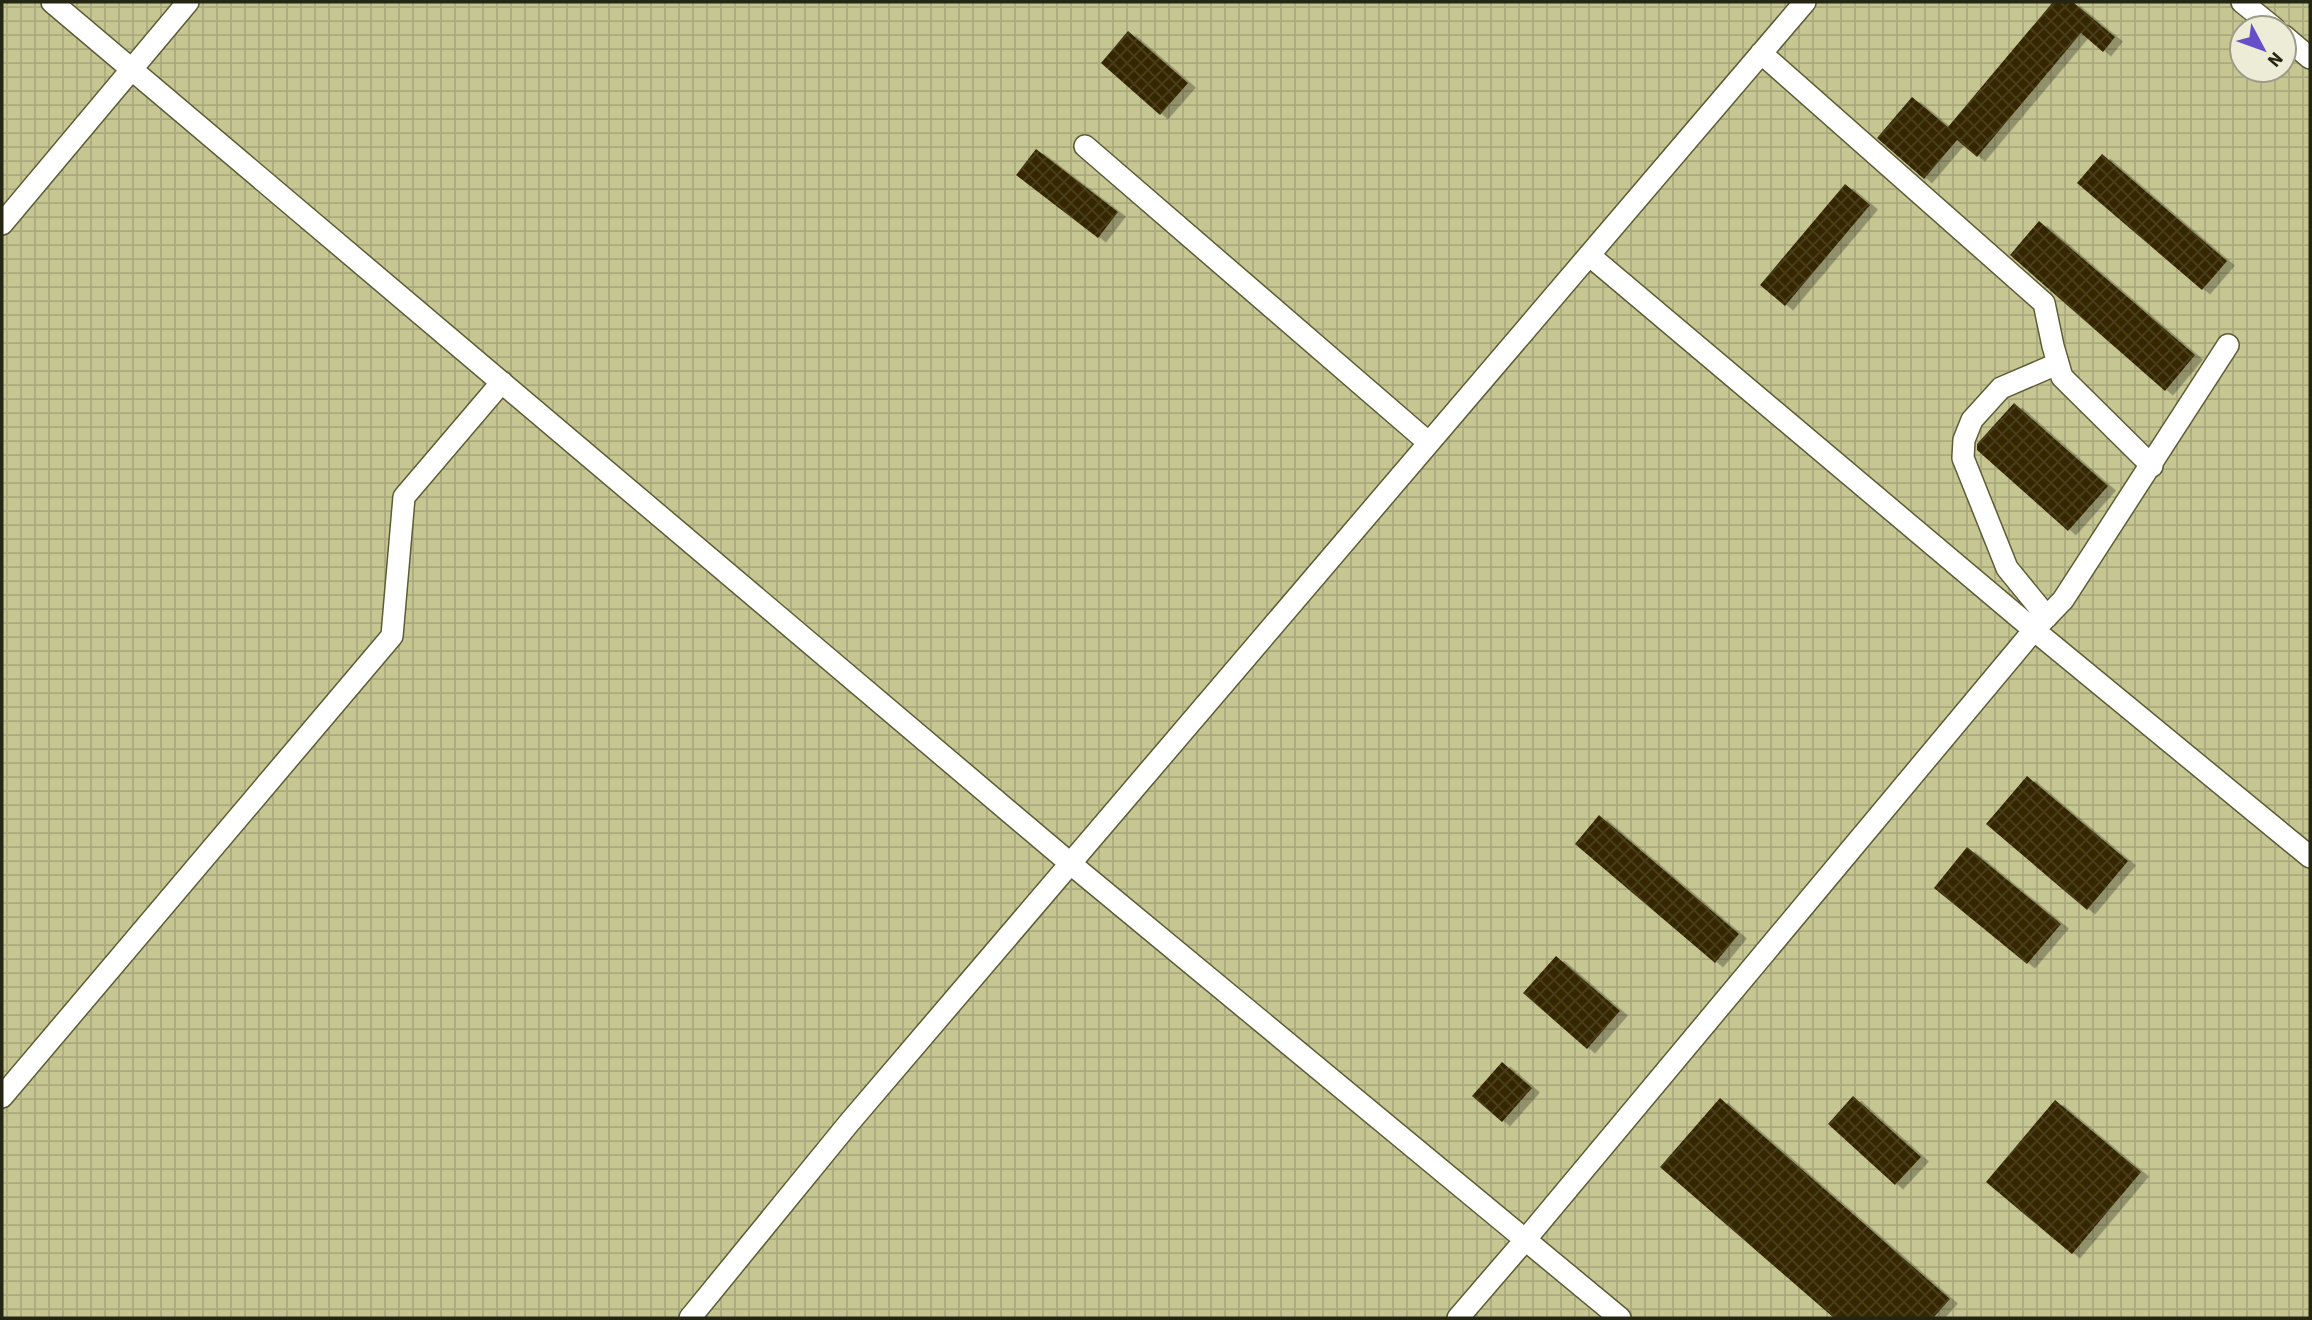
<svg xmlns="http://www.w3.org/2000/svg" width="2312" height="1320" font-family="'Source Sans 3',sans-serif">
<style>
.industrial{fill:url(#industrial-grid);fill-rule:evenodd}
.building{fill:url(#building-cross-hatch);filter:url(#shadow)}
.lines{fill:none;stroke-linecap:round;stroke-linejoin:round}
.minor-casing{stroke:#5d5c34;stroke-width:24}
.minor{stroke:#fff;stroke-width:21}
</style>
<defs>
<pattern id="industrial-grid" width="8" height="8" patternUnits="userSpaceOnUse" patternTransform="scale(1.75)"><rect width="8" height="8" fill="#c6c693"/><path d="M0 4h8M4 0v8" fill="none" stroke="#aaaa7e"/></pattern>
<pattern id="building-cross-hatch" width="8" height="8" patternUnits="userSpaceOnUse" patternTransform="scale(1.75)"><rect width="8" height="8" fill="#352802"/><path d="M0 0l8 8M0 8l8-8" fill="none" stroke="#4a3e1d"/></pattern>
<filter id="shadow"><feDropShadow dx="8" dy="4.5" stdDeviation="0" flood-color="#0004"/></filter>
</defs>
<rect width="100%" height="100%" fill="#cecda2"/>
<path class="industrial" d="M2 2H2310V1318H2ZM2242 28H2284V70H2242Z"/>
<path class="building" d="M2053 2H2073L2115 37 2103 52 2081 33 1977 157 1957 140 1924 179 1877 138 1912 97 1948 127Z
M1128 31 1188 83 1160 115 1101 63Z
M1036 149 1118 212 1098 238 1016 175Z
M2102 154 2227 261 2202 290 2077 183Z
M1845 184 1870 205 1785 306 1760 285Z
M2039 221 2195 355 2165 391 2010 255Z
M2014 403 2108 486 2068 531 1977 450V444Z
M2027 776 2128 861 2087 910 1986 824Z
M1599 815 1739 934 1715 963 1575 844Z
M1967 847 2061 924 2027 964 1934 888Z
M1556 956 1620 1011 1587 1049 1523 993Z
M1502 1062 1532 1088 1502 1122 1472 1096Z
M1853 1096 1921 1157 1895 1185 1828 1124Z
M1720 1098 1950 1299 1933 1318H1834L1660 1167Z
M2055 1100 2141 1172 2072 1254 1986 1182Z"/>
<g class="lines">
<defs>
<path id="minor" d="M52 2 1071 864 1620 1318
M2242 2 2274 28
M2284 36 2310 58
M1761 53 2044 303 2053 346 2062 377 2152 466
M1085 146 1429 443
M2 224 188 2
M1589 255 2034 630 2310 857
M2047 617 2007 568 1963 458 1964 440 1972 420 2001 388 2057 364
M2 1097 392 636 404 497 502 382
M690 1318 849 1123 1805 2
M1458 1318 1526 1239 2034 630 2063 600 2228 345"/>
</defs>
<use href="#minor" class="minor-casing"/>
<use href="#minor" class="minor"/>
</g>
<rect width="2312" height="1320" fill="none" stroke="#252514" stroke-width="7"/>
<g transform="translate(2263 49) rotate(131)"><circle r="33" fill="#ececd7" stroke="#9c9c89" stroke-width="2"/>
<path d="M0-5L12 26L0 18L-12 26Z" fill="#654ec7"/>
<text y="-10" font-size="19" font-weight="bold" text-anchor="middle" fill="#252514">N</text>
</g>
</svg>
